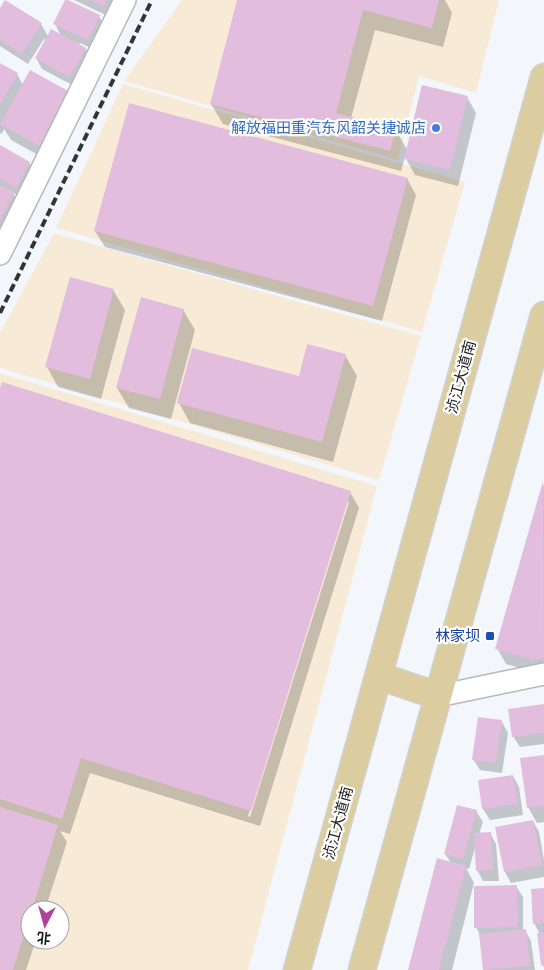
<svg xmlns="http://www.w3.org/2000/svg" width="544" height="970" font-family="'Work Sans','Noto Sans SC',sans-serif">
<style>
.commercial{fill:#f7ebd7;fill-rule:evenodd}
.shadow{fill:#0003;fill-rule:evenodd}
.building{fill:#e2bddd}
.lines{fill:none;stroke-linecap:round;stroke-linejoin:round}
.minor-casing{stroke:#b4b7bc;stroke-width:24}
.major-casing{stroke:#d1d1d2;stroke-width:29}
.minor{stroke:#fff;stroke-width:21}
.major{stroke:#dccda1;stroke-width:26}
.rail{stroke:#333435;stroke-width:4;stroke-dasharray:8 4;stroke-linecap:butt}
.shop-dot{fill:#3f7fe0;stroke:#fff;stroke-width:2}
.transit-dot{fill:#1a4fb4;stroke:#fff;stroke-width:2}
.labels{text-anchor:middle;dominant-baseline:central;stroke-width:4.5;stroke-linejoin:round;paint-order:stroke}
.shop-label{font-size:15px;fill:#366cbe;stroke:#fff;text-anchor:end}
.street-label{font-size:15px;fill:#1a1b1c;stroke:#fff}
.transit-label{font-size:15px;fill:#164399;stroke:#fff;text-anchor:end}
</style>
<rect width="100%" height="100%" fill="#f3f7fc"/>
<path class="commercial" d="M182 0H499L476 93 419 76 398 160 124 81Z
M123 84 465 182 422 332 56 228Z
M54 233 421 336 379 480 0 368V333Z
M0 373 377 486 248 970H0ZM30 910H60V940H30Z"/>
<path class="shadow" d="M74 0H118L110 17Z
M238 0H445L452 13 443 47 375 30 351 118 395 129 408 151 467 97 476 113 458 186 415 175 405 157 401 171 223 124 211 104Z
M0 10 41 24 48 36H61L55 24 99 16 105 27 95 50 80 43 79 45 85 48 91 59 76 87 42 69 36 58 46 40 44 39 28 64 0 46Z
M0 64 17 74 23 85 69 93 49 161 11 140 4 129 2 134 0 133Z
M0 147 29 163 36 174 22 198 13 193 20 204 5 232 0 229Z
M407 179 416 195 382 321 105 247 95 231Z
M113 290 125 310 101 399 58 387 47 367Z
M183 310 195 330 171 419 129 408 117 388Z
M345 355 357 376 333 462 190 423 179 403 299 378Z
M0 393 350 492 359 508 260 826 90 773 70 834 60 831 67 842 45 910H30V940H36L26 970H0ZM346 502H349L250 817 248 816Z
M544 484V675L506 664 497 648Z
M544 705V744L520 747 513 736Z
M502 722 508 733 502 773 480 770 473 759Z
M544 756V822L537 823 528 807Z
M513 776 519 787 523 815 490 820 483 809Z
M476 811 483 822 479 834 490 833 496 844 499 881H483L477 870 475 848 469 869 466 868 474 883 452 970H410L451 863 445 854Z
M533 821 539 832 544 860V877L511 883 505 872Z
M516 886 523 897V930H525L531 941 535 970H484L480 935 476 927Z
M544 890V967L542 965 540 934 534 923Z"/>
<path class="building" d="M5 0 42 23 22 54 0 40V8Z
M65 0H68L100 15 88 40 53 24Z
M90 0H107L104 6Z
M237 0H439L432 28 363 10 336 113 396 128 390 151 210 104Z
M51 29 86 48 69 77 35 58Z
M0 63 18 73 0 105Z
M30 70 70 92 40 146 0 124Z
M422 85 468 96 450 170 404 159Z
M129 103 408 178 373 306 94 231Z
M0 145 30 162 16 188 0 179Z
M0 185 14 192 0 220Z
M70 277 114 289 90 379 45 367Z
M141 297 184 309 160 399 116 388Z
M307 344 346 354 322 442 177 403 192 348 299 376Z
M2 382 351 491 251 811 81 758 62 819 0 799V388Z
M543 481 544 658 534 660 495 649Z
M544 704V733L512 737 508 709Z
M478 717 502 720 496 763 472 760Z
M544 755V805L527 808 520 758Z
M513 775 518 804 482 809 478 780Z
M457 805 477 810 463 859 444 854Z
M0 807 58 825 32 910H30V915L13 970H0Z
M533 820 542 865 504 872 495 827Z
M491 832 493 870 476 871 474 833Z
M437 858 466 866 439 970H408Z
M517 885 518 927 474 928V886Z
M544 888V923L533 924 531 889Z
M526 929 530 966 483 970 479 934Z
M544 932V965H541L537 933Z"/>
<g class="lines">
<defs>
<path id="minor" d="M0 254 125 0
M438 696 544 674"/>
<path id="major" d="M379 676 438 696
M297 970 544 77
M362 970 544 315"/>
</defs>
<use href="#minor" class="minor-casing"/>
<use href="#major" class="major-casing"/>
<use href="#minor" class="minor"/>
<use href="#major" class="major"/>
<path class="rail" d="M0 313 152 0"/>
</g>
<circle class="shop-dot" cx="436" cy="128" r="5"/>
<rect class="transit-dot" x="485" y="631" width="10" height="10" rx="2.5"/>
<g class="labels">
<g class="shop-label">
<text x="426" y="128">解放福田重汽东风韶关捷诚店</text>
</g>
<g class="street-label">
<text transform="translate(461 377) rotate(-75)">浈江大道南</text>
<text transform="translate(338 823) rotate(-75)">浈江大道南</text>
</g>
<g class="transit-label">
<text x="480" y="636">林家坝</text>
</g>
</g>
<g transform="translate(45 925) rotate(186)"><circle r="24" fill="#ffffff" stroke="#a3a4a4"/>
<path d="M0-4L9 19L0 12L-9 19Z" fill="#b2409a"/>
<text y="-8" font-size="14" font-weight="bold" text-anchor="middle" fill="#1a1b1c">北</text>
</g>
</svg>
